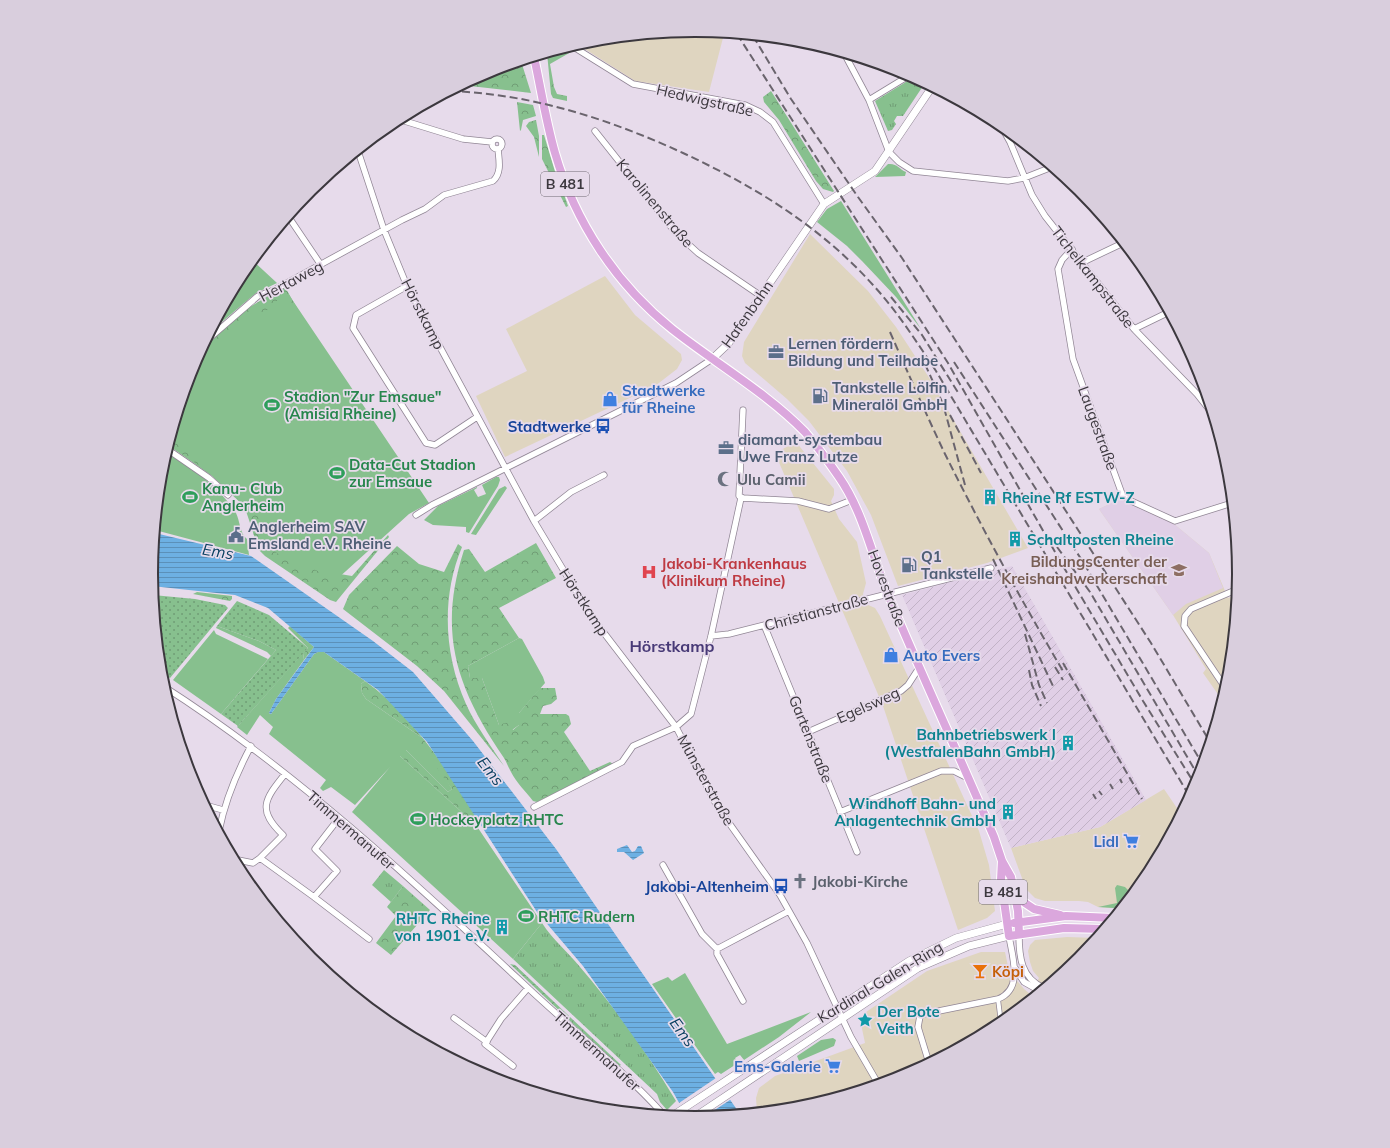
<svg xmlns="http://www.w3.org/2000/svg" width="1390" height="1148" font-family="Mulish,sans-serif">
<style>
.commercial{fill:#dfd5c0}
.industrial{fill:url(#industrial-furrows)}
.built{fill:#e0cfe6}
.grass{fill:#87c08e}
.forest{fill:url(#forest-crowns)}
.park{fill:url(#park-tufts)}
.garden{fill:url(#garden-dots)}
.water{fill:url(#water-rules)}
.pier{fill:#e7dbeb}
.lines{fill:none;stroke-linecap:round;stroke-linejoin:round}
.pedestrian-casing{stroke:#918695;stroke-width:5.5}
.minor-casing{stroke:#918695;stroke-width:7}
.tertiary-casing{stroke:#918695;stroke-width:8}
.secondary-casing{stroke:#918695;stroke-width:8}
.primary-casing{stroke:#fff;stroke-width:10}
.pedestrian{stroke:#fff;stroke-width:4}
.minor{stroke:#fff;stroke-width:5.5}
.tertiary{stroke:#fff;stroke-width:7}
.secondary{stroke:#fff;stroke-width:7}
.primary{stroke:#dba7dd;stroke-width:8}
.rail{stroke:#6a646d;stroke-width:2;stroke-dasharray:8 4;stroke-linecap:butt}
.labels{text-anchor:middle;dominant-baseline:central;stroke-width:3.5;stroke-linejoin:round;paint-order:stroke}
.shield{fill:#e7dbeb;stroke:#6f6972;stroke-width:1}
.shield-label{font-size:14px;font-weight:bold;fill:#3c383e}
.street-label{font-size:15px;fill:#3c383e;stroke:#e7dbeb}
.service-label{font-size:15px;font-weight:bold;fill:#4e5e75;stroke:#e7dbeb;text-anchor:start}
.shop-label{font-size:15px;font-weight:bold;fill:#366cbe;stroke:#e7dbeb;text-anchor:start}
.leisure-label{font-size:15px;font-weight:bold;fill:#27864d;stroke:#e7dbeb;text-anchor:start}
.transit-label{font-size:15px;font-weight:bold;fill:#164399;stroke:#e7dbeb;text-anchor:end}
.worship-label{font-size:15px;font-weight:bold;fill:#5b616d;stroke:#e7dbeb;text-anchor:start}
.culture-label{font-size:15px;font-weight:bold;fill:#0d838f;stroke:#e7dbeb;text-anchor:start}
.education-label{font-size:15px;font-weight:bold;fill:#785e54;stroke:#e7dbeb;text-anchor:end}
.health-label{font-size:15px;font-weight:bold;fill:#be3a42;stroke:#e7dbeb;text-anchor:start}
.food-label{font-size:15px;font-weight:bold;fill:#c56008;stroke:#e7dbeb;text-anchor:start}
.water-label{font-size:16px;font-style:italic;fill:#094061;stroke:#e7dbeb}
.neighbourhood-label{font-size:16px;font-weight:bold;fill:#483a77;stroke:#e7dbeb}
.rim{fill:none;stroke:#3c383e;stroke-width:2}
</style>
<defs>
<pattern id="industrial-furrows" width="10" height="10" patternUnits="userSpaceOnUse"><rect width="10" height="10" fill="#e0cfe6"/><path d="M-1 1l2-2M0 10L10 0M9 11l2-2" fill="none" stroke="#c1b2c6"/></pattern>
<pattern id="forest-crowns" width="20" height="18" patternUnits="userSpaceOnUse"><rect width="20" height="18" fill="#87c08e"/><path d="M2 6a3 3 0 1 1 6 0M12 15a3 3 0 1 1 6 0" fill="none" stroke="#709d75"/></pattern>
<pattern id="park-tufts" width="24" height="20" patternUnits="userSpaceOnUse"><rect width="24" height="20" fill="#87c08e"/><path d="M3 7l-1-3M5 7V3M7 7l1-3M15 17l-1-3M17 17v-4M19 17l1-3" fill="none" stroke="#709d75"/></pattern>
<pattern id="garden-dots" width="8" height="8" patternUnits="userSpaceOnUse"><rect width="8" height="8" fill="#87c08e"/><path d="M2 2h.1M6 6h.1" fill="none" stroke="#709d75" stroke-width="1.8" stroke-linecap="round"/></pattern>
<pattern id="water-rules" width="6" height="5" patternUnits="userSpaceOnUse"><rect width="6" height="5" fill="#6db0e3"/><path d="M0 2.5h6" fill="none" stroke="#5b90b9"/></pattern>
</defs>
<rect width="100%" height="100%" fill="#e7dbeb"/>
<path class="commercial" d="M695 30 724 34 709 92 635 81 577 44 589 40Z
M810 234 868 291 896 327 928 376 1028 548 987 563 898 586 871 515 847 471 809 421 787 399 745 363 742 356 744 342Z
M605 276 635 315 681 354 682 360 677 369 655 386 505 457 476 396 527 371 506 329Z
M796 442 834 489V495L831 501 839 519 857 542 866 583 863 594 866 604 875 608 880 616 979 831 989 865 995 911 987 918 958 930 883 706 775 453Z
M1120 499 1174 524 1209 553 1228 598 1237 594 1228 680 1222 700 1203 673 1206 669 1173 615 1099 509Z
M1164 789 1181 814 1147 876 1139 886 1138 884 1129 891 1122 907 1111 908 1098 907 1088 902 1079 901H1045L1035 898 1026 889 1011 848 1100 827Z
M1067 937 1097 938 1079 959 997 1026 903 1077 801 1108 757 1112 756 1098 759 1088 775 1076 865 1043 861 1024 866 1012 927 971 981 952H1005L1009 971 1024 989 1030 994 1039 978 1033 971 1030 962 1028 951 1030 945 1035 940Z"/>
<path class="industrial" d="M1012 566 1146 800 1100 827 1011 848 902 595Z"/>
<path class="built" d="M1120 499 1174 524 1209 553 1223 588 1186 604 1173 615 1099 509Z"/>
<path class="grass" d="M888 164C897 163 899 169 906 172L905 176 875 177Z
M841 201 921 329 896 297 862 261 847 246 817 222 827 209Z
M252 260 277 283 256 293 210 332 243 272Z
M285 289 429 503 409 514 325 590 257 547 247 509 212 476 168 445 192 366 201 350Z
M167 450C192 469 219 486 236 513 240 521 240 534 247 539L249 555 155 530 162 468Z
M496 477H499L500 480 498 486 469 533 466 532V527L433 525 424 520 438 506 477 487V488L474 490 478 497 486 494 482 485Z
M505 486 507 488 476 535 471 534 499 489Z
M217 626 259 641 276 650 271 656 267 652 216 628Z
M214 630 216 634 268 659 221 714 173 680Z
M519 638 522 639 543 677 545 683 519 713V725L512 730 499 725 482 678H470L468 666Z
M318 652H324L365 681 361 684 362 693 366 699 421 737 452 789 448 792 406 750 400 756 476 825 542 923 513 959 352 812 390 767 355 805 331 787 323 791 320 788 326 780 269 734 273 727 260 715 247 735 237 727 303 653 304 660 276 699 269 713 271 714 314 654Z
M1117 885 1125 887 1129 891 1121 907 1113 908 1098 907 1117 903 1115 888Z
M685 973 727 1044 811 1012 779 1037 744 1060 740 1055 735 1058 738 1063 721 1074 718 1072 715 1074 652 984 668 977 672 981Z
M833 1038 836 1040 834 1046 799 1061 797 1056 821 1040Z"/>
<path class="forest" d="M556 50 564 52 567 50 571 52 550 64 554 87 557 94 567 96V101L553 98 551 94 547 53Z
M521 61 531 93 461 85 487 71Z
M771 91 834 191 833 192 823 189 816 181 779 120 764 102 763 97Z
M517 102 533 105 536 116 523 120 521 130 520 131Z
M536 120 539 136V157L534 137 526 126 529 122Z
M542 135H544L559 185 561 186 568 206 566 207 542 159Z
M285 287 301 315 299 316 283 294 277 296V305L233 328 217 343 197 358C212 329 257 301 285 287Z
M171 438C198 457 232 479 253 506 261 517 260 529 266 540 274 555 293 564 307 572L311 568 320 572 329 580 340 574 352 576 388 535 389 537 336 602 330 600 265 556 259 550 244 505 212 474 168 445Z
M536 543 556 578 499 608 519 638 468 666 470 678H482L499 725 508 722 513 730 519 725V713L540 688H555L557 699 551 704 543 706 540 714H566L569 716 571 724 564 732 590 771 610 762 613 764 537 802 533 801C526 792 516 782 511 772 508 767 507 763 504 758 457 689 437 633 464 550L469 549 485 572Z
M458 544 462 547C441 597 444 655 466 704 476 726 491 746 504 766L444 691 417 666 343 609 349 595 397 546 419 564 444 572Z
M197 592 232 596V599L230 601 193 594Z
M290 626 314 647 304 660 303 653 308 648 288 628Z
M365 681C413 715 449 773 481 822L476 825 400 756 399 752 401 748 406 750 448 792 452 789 420 744 421 737 366 699 362 693 361 684Z
M403 886 430 910 391 955 376 943 396 916 387 907Z
M510 964 515 965 569 1016 567 1018Z
M570 1017 621 1065 619 1066 568 1019Z"/>
<path class="park" d="M914 77 925 83 903 116H897L894 121 896 124 892 130 888 131 875 101Z
M384 870 403 886 391 902 372 885Z
M542 923C553 940 568 952 580 967 616 1009 648 1054 676 1101L667 1110 660 1102 657 1094 513 959Z"/>
<path class="garden" d="M153 595 195 599 225 605 228 608 170 678 161 672Z
M237 601 269 615 308 648 238 726 221 714 276 650 259 641 217 626Z"/>
<path class="water" d="M155 533 251 556 373 641 413 672 473 741 556 849 740 1114 687 1117 673 1092 583 966 537 912 427 742 378 690 324 652H318L314 654 271 714 269 713 276 699 314 647 268 608 235 595 152 586 151 574Z
M627 845 632 852 635 851 638 846H641L644 853 633 860 624 852H617V849Z"/>
<path class="pier" d="M717 1075 733 1098 704 1117H684L676 1102 679 1103 716 1078Z"/>
<g class="lines">
<defs>
<path id="pedestrian" d="M998 999 1001 1023"/>
<path id="minor" d="M572 46 633 84 745 105 760 112 773 122 824 204
M844 53 869 100 889 152 899 162 913 171 1008 181 1024 178 1052 167
M869 100 910 75
M398 119 463 139 492 142
M1000 124 1010 142 1032 195 1045 216 1134 329 1197 394 1212 413
M595 131 676 233 698 253 761 296
M492 144a5 5 0 1 1 10 0a5 5 0 1 1-10 0Z
M358 151 384 230 407 286 534 521 591 616 676 727 717 806 780 895 807 943 851 1037 876 1080 881 1083
M288 216 321 265
M1072 249 1062 260 1058 269 1073 359 1122 494 1129 500 1175 521 1232 503
M1083 262 1123 243
M407 286 356 315 353 328 426 443 435 445 477 417
M1134 329 1169 312
M205 342 258 296 274 290 402 220 425 209 444 195 493 181C502 173 499 160 498 149
M743 410 739 496 743 498 798 501 829 509 852 500
M167 449 209 478 228 495
M416 515 432 505 676 383 712 359
M534 521 571 492 604 475
M764 625 857 852
M711 636 729 634 991 568
M163 686C296 771 413 881 528 988 573 1030 622 1069 664 1115
M1226 689 1184 626 1185 616 1191 609 1238 589
M808 732 901 691 908 685 919 668
M205 805 223 810
M534 807 622 762 633 746 676 727 691 714 711 636 741 498
M840 812 941 771H954L968 778
M339 818 315 849 337 871 314 897 369 939
M219 831C225 801 236 774 251 746
M260 858 283 835C257 810 264 800 285 774
M233 859 253 863 260 858 314 897
M663 865 702 934 717 949 789 911
M1019 934C1019 957 1021 978 1044 988
M717 949V954L743 1001
M1015 968 1024 982 1040 991
M454 1018 487 1042
M929 1063 918 1027 920 1016 924 1014 998 999C1024 989 1012 956 1009 936
M513 1066 485 1044 501 1019 528 988"/>
<path id="tertiary" d="M712 359 728 344 824 204 875 171 932 87"/>
<path id="secondary" d="M376 1013 412 1037
M672 1116 909 961 956 938 1007 924
M693 1118 918 968 969 946 1009 936"/>
<path id="primary" d="M534 57C541 89 546 122 555 153 575 222 616 284 672 329 715 363 767 393 805 432 817 446 828 461 839 477 864 513 872 557 889 597 923 678 960 757 994 837L1002 861 1011 877 1018 911 1019 934
M1002 861 1001 880 1009 936 1064 928 1104 929
M1016 897 1034 909 1060 915
M1014 923 1066 916 1113 918"/>
</defs>
<use href="#pedestrian" class="pedestrian-casing"/>
<use href="#minor" class="minor-casing"/>
<use href="#tertiary" class="tertiary-casing"/>
<use href="#secondary" class="secondary-casing"/>
<use href="#primary" class="primary-casing"/>
<use href="#pedestrian" class="pedestrian"/>
<use href="#minor" class="minor"/>
<use href="#tertiary" class="tertiary"/>
<use href="#secondary" class="secondary"/>
<use href="#primary" class="primary"/>
<path class="rail" d="M737 34 948 363 1063 566 1143 701 1196 786
M753 36 791 99 858 197 902 258 1002 412 1151 643 1210 742
M450 91C532 94 609 119 683 153 754 186 820 226 873 285 897 311 916 341 936 371L1190 797
M891 297 922 335 959 394
M890 332C908 373 926 414 945 454 982 528 1021 600 1063 671
M954 362 1083 562 1203 765
M925 364 943 404 965 485
M950 415 981 473
M1057 547 1090 592 1199 777
M993 559 1053 686
M1025 634 1039 685 1047 703
M1063 663 1142 799
M1055 667 1063 680
M1029 670 1032 685 1041 706
M1120 779 1122 783
M1110 784 1113 789
M1099 791 1102 795
M1093 794 1096 799"/>
</g>
<defs>
<symbol id="office-bare" viewBox="-9 -9 18 18"><path d="M-6-3h4V-5.5h4V-3h4V5H-6ZM-1-4.5V-3h2v-1.5ZM-6 0V1H6V0Z" fill="#5c6f8a" stroke="#e7dbeb" stroke-width="2.5" paint-order="stroke"/></symbol>
<symbol id="fuel-bare" viewBox="-9 -9 18 18"><path d="M-5.5-6h7V0h2V4h1.3V-2.5L3-4.5l.8-.8L6-3V5H2.5V1h-1V6h-7ZM-4.2-4.7v3.2H.2V-4.7Z" fill="#5c6f8a" stroke="#e7dbeb" stroke-width="2.5" paint-order="stroke"/></symbol>
<symbol id="shop-bare" viewBox="-9 -9 18 18"><path d="M-5-2.5h2.3a2.7 3.5 0 0 1 5.4 0H5L5.5 6h-11ZM-1.5-2.5h3a1.5 2.3 0 0 0-3 0Z" fill="#3f7fe0" stroke="#e7dbeb" stroke-width="2.5" paint-order="stroke"/></symbol>
<symbol id="stadium-bare" viewBox="-9 -9 18 18"><path d="M0-5a6.5 5 0 1 0 0 10a6.5 5 0 1 0 0-10ZM-3.5-1.8h7v3.6h-7Z" fill="#2e9e5b" stroke="#e7dbeb" stroke-width="2.5" paint-order="stroke"/></symbol>
<symbol id="bus-bare" viewBox="-9 -9 18 18"><path d="M-5-6H5V4H4V6H2V4H-2V6H-4V4H-5ZM-3.5-4V0h7V-4ZM-3.5 1.2v1.5H-2V1.2ZM2 1.2v1.5H3.5V1.2Z" fill="#1a4fb4" stroke="#e7dbeb" stroke-width="2.5" paint-order="stroke"/></symbol>
<symbol id="mosque-bare" viewBox="-9 -9 18 18"><path d="M3.5-4.9A6 6 0 1 0 3.5 4.9A5 5 0 1 1 3.5-4.9Z" fill="#6b7280" stroke="#e7dbeb" stroke-width="2.5" paint-order="stroke"/></symbol>
<symbol id="building-bare" viewBox="-9 -9 18 18"><path d="M-4-6H4V6H1V3H-1V6H-4ZM-2.5-4.3h1.7v1.8h-1.7ZM.8-4.3h1.7v1.8H.8ZM-2.5-1h1.7V.8h-1.7ZM.8-1h1.7V.8H.8Z" fill="#0f9aa8" stroke="#e7dbeb" stroke-width="2.5" paint-order="stroke"/></symbol>
<symbol id="civic-bare" viewBox="-9 -9 18 18"><path d="M-.6-6.5H3V-4.5H.6V-3L4-1V1h2V6H-6V1h2V-1L-.6-3ZM-1.2 2.5V6h2.4V2.5Z" fill="#5c6f8a" stroke="#e7dbeb" stroke-width="2.5" paint-order="stroke"/></symbol>
<symbol id="school-bare" viewBox="-9 -9 18 18"><path d="M0-5L7-2L0 1L-7-2ZM-4 1L0 2.5L4 1V4Q0 6-4 4Z" fill="#8d6e63" stroke="#e7dbeb" stroke-width="2.5" paint-order="stroke"/></symbol>
<symbol id="hospital-bare" viewBox="-9 -9 18 18"><path d="M-5-5h3v3.5h4V-5h3V5h-3V1.5h-4V5h-3Z" fill="#e0444e" stroke="#e7dbeb" stroke-width="2.5" paint-order="stroke"/></symbol>
<symbol id="supermarket-bare" viewBox="-9 -9 18 18"><path d="M-6-5.5h2.5l.6 2H6L4.5 2H-2.5L-4.4-4H-6ZM-1.5 3.2a1.3 1.3 0 1 0 .1 0ZM3 3.2a1.3 1.3 0 1 0 .1 0Z" fill="#3f7fe0" stroke="#e7dbeb" stroke-width="2.5" paint-order="stroke"/></symbol>
<symbol id="church-bare" viewBox="-9 -9 18 18"><path d="M-1.2-6h2.4v3.5h3.3v2.4h-3.3V6h-2.4V-.1h-3.3v-2.4h3.3Z" fill="#6b7280" stroke="#e7dbeb" stroke-width="2.5" paint-order="stroke"/></symbol>
<symbol id="bar-bare" viewBox="-9 -9 18 18"><path d="M-6-5H6L.8 .8V4.5H3.5V6h-7V4.5H-.8V.8Z" fill="#e8710a" stroke="#e7dbeb" stroke-width="2.5" paint-order="stroke"/></symbol>
<symbol id="sight-bare" viewBox="-9 -9 18 18"><path d="M0-6L1.8-2.2L6-1.7L2.9 1.2L3.7 5.4L0 3.3L-3.7 5.4L-2.9 1.2L-6-1.7L-1.8-2.2Z" fill="#0f9aa8" stroke="#e7dbeb" stroke-width="2.5" paint-order="stroke"/></symbol>
</defs>
<g fill-rule="evenodd">
<use href="#office-bare" x="765" y="341" width="22" height="22"/>
<use href="#fuel-bare" x="809" y="385" width="22" height="22"/>
<use href="#shop-bare" x="599" y="388" width="22" height="22"/>
<use href="#stadium-bare" x="261" y="394" width="22" height="22"/>
<use href="#bus-bare" x="592" y="415" width="22" height="22"/>
<use href="#office-bare" x="715" y="437" width="22" height="22"/>
<use href="#stadium-bare" x="326" y="462" width="22" height="22"/>
<use href="#mosque-bare" x="714" y="468" width="22" height="22"/>
<use href="#stadium-bare" x="179" y="486" width="22" height="22"/>
<use href="#building-bare" x="979" y="486" width="22" height="22"/>
<use href="#civic-bare" x="225" y="524" width="22" height="22"/>
<use href="#building-bare" x="1004" y="528" width="22" height="22"/>
<use href="#fuel-bare" x="898" y="554" width="22" height="22"/>
<use href="#school-bare" x="1168" y="559" width="22" height="22"/>
<use href="#hospital-bare" x="638" y="561" width="22" height="22"/>
<use href="#shop-bare" x="880" y="644" width="22" height="22"/>
<use href="#building-bare" x="1057" y="732" width="22" height="22"/>
<use href="#building-bare" x="997" y="801" width="22" height="22"/>
<use href="#stadium-bare" x="407" y="808" width="22" height="22"/>
<use href="#supermarket-bare" x="1120" y="830" width="22" height="22"/>
<use href="#church-bare" x="789" y="870" width="22" height="22"/>
<use href="#bus-bare" x="770" y="875" width="22" height="22"/>
<use href="#stadium-bare" x="515" y="905" width="22" height="22"/>
<use href="#building-bare" x="491" y="916" width="22" height="22"/>
<use href="#bar-bare" x="969" y="960" width="22" height="22"/>
<use href="#sight-bare" x="854" y="1009" width="22" height="22"/>
<use href="#supermarket-bare" x="822" y="1055" width="22" height="22"/>
</g>
<g class="labels">
<g class="shield">
<rect x="541" y="172" width="48" height="24" rx="3"/>
<rect x="979" y="880" width="48" height="24" rx="3"/>
</g>
<g class="shield-label">
<text x="565" y="184">B 481</text>
<text x="1003" y="892">B 481</text>
</g>
<g class="street-label">
<text transform="translate(705 100) rotate(13)">Hedwigstraße</text>
<text transform="translate(655 203) rotate(50)">Karolinenstraße</text>
<text transform="translate(1093 277) rotate(52)">Tichelkampstraße</text>
<text transform="translate(291 281) rotate(-28)">Hertaweg</text>
<text transform="translate(423 314) rotate(63)">Hörstkamp</text>
<text transform="translate(747 314) rotate(-55)">Hafenbahn</text>
<text transform="translate(1098 428) rotate(70)">Laugestraße</text>
<text transform="translate(887 588) rotate(69)">Hovestraße</text>
<text transform="translate(584 602) rotate(57)">Hörstkamp</text>
<text transform="translate(816 612) rotate(-15)">Christianstraße</text>
<text transform="translate(868 705) rotate(-24)">Egelsweg</text>
<text transform="translate(811 739) rotate(68)">Gartenstraße</text>
<text transform="translate(706 780) rotate(61)">Münsterstraße</text>
<text transform="translate(351 830) rotate(41)">Timmermanufer</text>
<text transform="translate(880 982) rotate(-31)">Kardinal-Galen-Ring</text>
<text transform="translate(597 1051) rotate(42)">Timmermanufer</text>
</g>
<g class="service-label">
<text x="788" y="343">Lernen fördern<tspan x="788" dy="17">Bildung und Teilhabe</tspan></text>
<text x="832" y="387">Tankstelle Lölfin<tspan x="832" dy="17">Mineralöl GmbH</tspan></text>
<text x="738" y="439">diamant-systembau<tspan x="738" dy="17">Uwe Franz Lutze</tspan></text>
<text x="248" y="526">Anglerheim SAV<tspan x="248" dy="17">Emsland e.V. Rheine</tspan></text>
<text x="921" y="556">Q1<tspan x="921" dy="17">Tankstelle</tspan></text>
</g>
<g class="shop-label">
<text x="622" y="390">Stadtwerke<tspan x="622" dy="17">für Rheine</tspan></text>
<text x="903" y="655">Auto Evers</text>
<text x="1119" y="841" text-anchor="end">Lidl</text>
<text x="821" y="1066" text-anchor="end">Ems-Galerie</text>
</g>
<g class="leisure-label">
<text x="284" y="396">Stadion "Zur Emsaue"<tspan x="284" dy="17">(Amisia Rheine)</tspan></text>
<text x="349" y="464">Data-Cut Stadion<tspan x="349" dy="17">zur Emsaue</tspan></text>
<text x="202" y="488">Kanu- Club<tspan x="202" dy="17">Anglerheim</tspan></text>
<text x="430" y="819">Hockeyplatz RHTC</text>
<text x="538" y="916">RHTC Rudern</text>
</g>
<g class="transit-label">
<text x="591" y="426">Stadtwerke</text>
<text x="769" y="886">Jakobi-Altenheim</text>
</g>
<g class="worship-label">
<text x="737" y="479">Ulu Camii</text>
<text x="812" y="881">Jakobi-Kirche</text>
</g>
<g class="culture-label">
<text x="1002" y="497">Rheine Rf ESTW-Z</text>
<text x="1027" y="539">Schaltposten Rheine</text>
<text x="1056" y="734" text-anchor="end">Bahnbetriebswerk I<tspan x="1056" dy="17">(WestfalenBahn GmbH)</tspan></text>
<text x="996" y="803" text-anchor="end">Windhoff Bahn- und<tspan x="996" dy="17">Anlagentechnik GmbH</tspan></text>
<text x="490" y="918" text-anchor="end">RHTC Rheine<tspan x="490" dy="17">von 1901 e.V.</tspan></text>
<text x="877" y="1011">Der Bote<tspan x="877" dy="17">Veith</tspan></text>
</g>
<g class="education-label">
<text x="1167" y="561">BildungsCenter der<tspan x="1167" dy="17">Kreishandwerkerschaft</tspan></text>
</g>
<g class="health-label">
<text x="661" y="563">Jakobi-Krankenhaus<tspan x="661" dy="17">(Klinikum Rheine)</tspan></text>
</g>
<g class="food-label">
<text x="992" y="971">Köpi</text>
</g>
<g class="water-label">
<text transform="translate(218 551) rotate(9)">Ems</text>
<text transform="translate(491 771) rotate(52)">Ems</text>
<text transform="translate(683 1032) rotate(54)">Ems</text>
</g>
<g class="neighbourhood-label">
<text x="672" y="646">Hörstkamp</text>
</g>
</g>
<path d="M0 0H1390V1148H0ZM158 574a537 537 0 1 1 1074 0a537 537 0 1 1-1074 0Z" fill="#d9cedd" fill-rule="evenodd"/>
<path class="rim" d="M158 574a537 537 0 1 1 1074 0a537 537 0 1 1-1074 0Z"/>
</svg>
